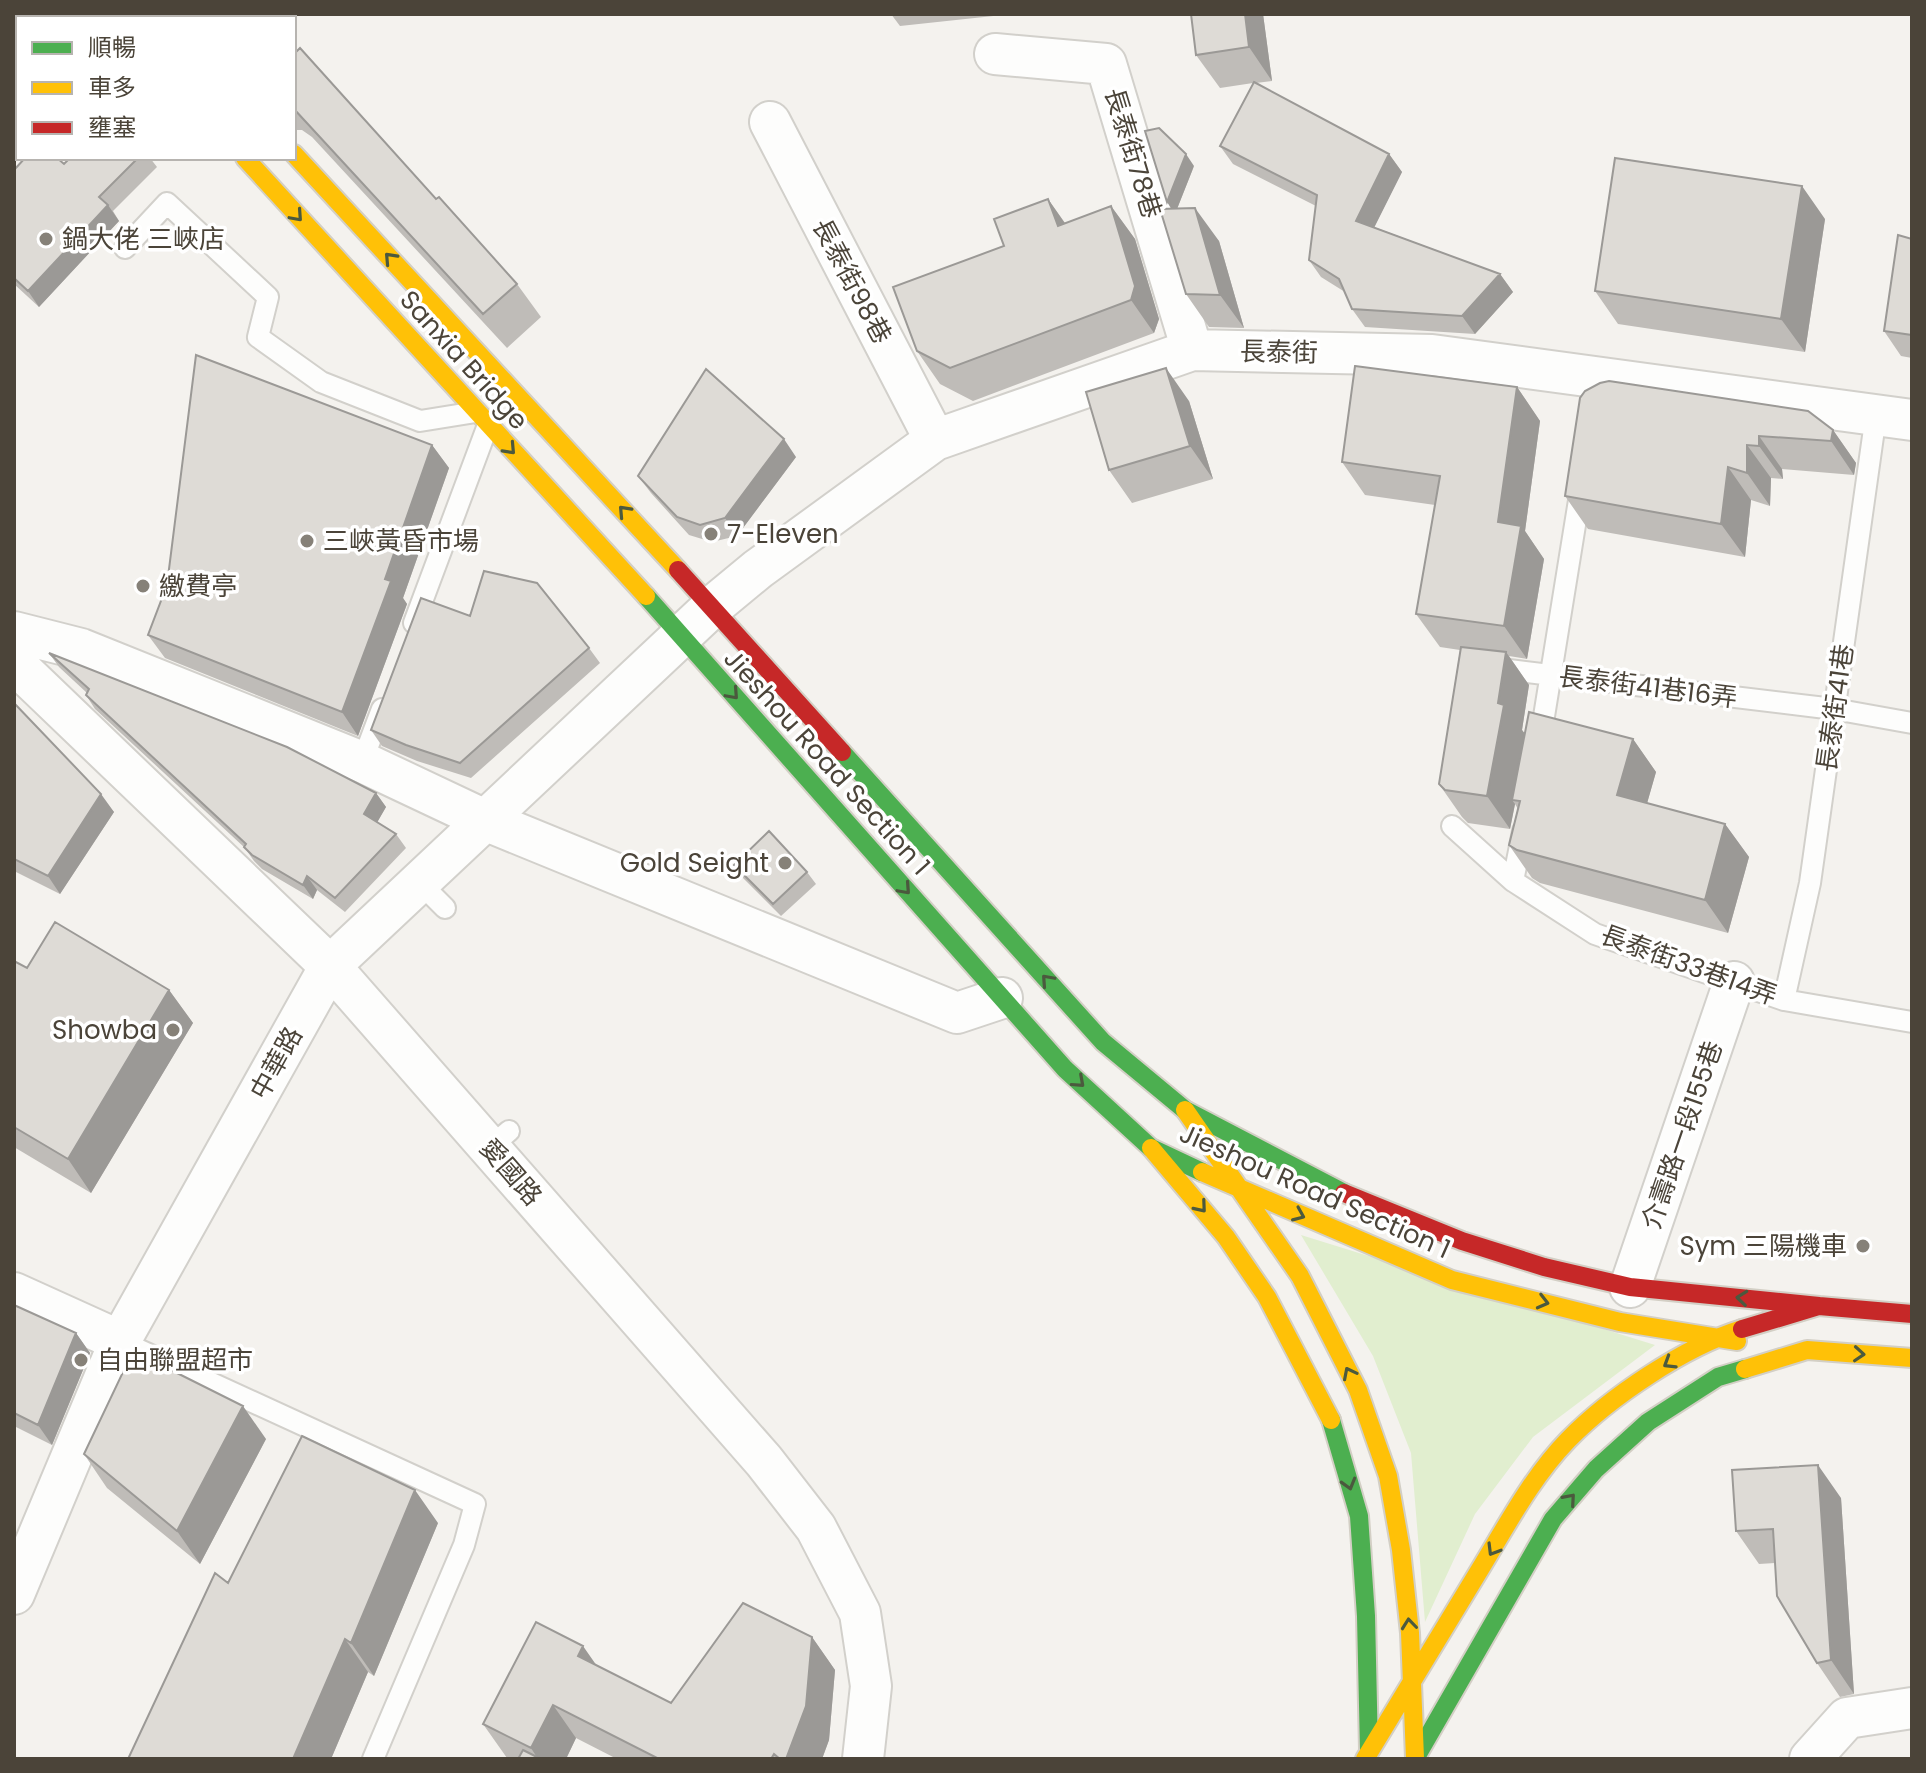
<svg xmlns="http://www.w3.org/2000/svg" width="1926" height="1773" font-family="Poppins,'Noto Sans TC',sans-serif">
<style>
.green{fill:#e1eecf}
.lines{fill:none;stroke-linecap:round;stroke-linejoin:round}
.lane-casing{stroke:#d2d0cb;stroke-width:24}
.street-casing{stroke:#d2d0cb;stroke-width:44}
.fast-casing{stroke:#d3cfc5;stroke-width:22}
.slow-casing{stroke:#d3cfc5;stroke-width:22}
.jam-casing{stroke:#d3cfc5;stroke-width:22}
.lane{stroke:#fdfdfc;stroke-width:20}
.street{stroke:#fdfdfc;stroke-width:40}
.fast{stroke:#4caf50;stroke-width:18}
.slow{stroke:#ffc107;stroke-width:18}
.jam{stroke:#c62828;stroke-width:18}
.wall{fill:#bfbcb8}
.shaded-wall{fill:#9b9996}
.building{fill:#dedbd6;stroke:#9b9996;stroke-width:2}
.oneway{stroke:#4b593e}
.poi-dot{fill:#868178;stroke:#fff;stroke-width:3}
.labels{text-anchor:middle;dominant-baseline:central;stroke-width:7;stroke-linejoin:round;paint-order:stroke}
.street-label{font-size:26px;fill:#4b4439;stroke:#fff}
.poi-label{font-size:26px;fill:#4b4439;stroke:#fff;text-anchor:start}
</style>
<rect width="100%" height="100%" fill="#f4f2ee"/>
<path class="green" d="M1301 1235 1655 1345 1533 1437 1475 1514 1425 1622 1411 1453 1373 1356Z"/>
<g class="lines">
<defs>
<path id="lane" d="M125 248 167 203 268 297 258 337 321 382 420 421 476 412
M414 623 488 425
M1493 668 1834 709 1912 723
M1540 741 1581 488
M362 762 382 709
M1452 826 1513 881 1595 934 1784 1000 1912 1022
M1513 881 1523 831
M420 883 445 908
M1784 1000 1810 883 1876 415
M489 1148 509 1131
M120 1341 475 1504 464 1545 373 1759"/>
<path id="street" d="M995 54 1106 64 1192 350
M770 122 935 440
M14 632 81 649 362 762 487 821 957 1013 1002 998
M14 663 330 966 764 1461 816 1528 860 1613 871 1686 863 1759
M1630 1287 1734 982
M14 1293 120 1341
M14 1594 120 1341 330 966 712 607 758 569 935 440 1192 350 1432 355 1912 420
M1810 1759 1847 1718 1912 1708"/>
<path id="fast" d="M113 14 116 18
M646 596 1065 1069 1151 1148 1202 1172
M842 752 1103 1042 1185 1110 1344 1193
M1331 1420 1359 1516 1366 1616 1369 1750
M1415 1759 1553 1519 1596 1469 1648 1422 1718 1377 1745 1369"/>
<path id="slow" d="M164 14 168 18
M294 154 678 570
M245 158 646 596
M1185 1110 1300 1276 1358 1390 1388 1476 1401 1550 1410 1633 1415 1758
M1151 1148 1226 1237 1267 1297 1331 1420
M1202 1172 1452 1280 1620 1322 1737 1341
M1745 1369 1807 1350 1912 1358
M1365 1759C1404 1695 1443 1630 1482 1566 1508 1523 1533 1476 1568 1440 1610 1397 1684 1347 1742 1329"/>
<path id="jam" d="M678 570 842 752
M1344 1193 1462 1241 1544 1267 1630 1287 1819 1306
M1742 1329 1819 1306 1912 1314"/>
</defs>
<use href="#lane" class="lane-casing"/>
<use href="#street" class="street-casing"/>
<use href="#fast" class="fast-casing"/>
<use href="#slow" class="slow-casing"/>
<use href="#jam" class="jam-casing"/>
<use href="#lane" class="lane"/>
<use href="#street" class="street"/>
<use href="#fast" class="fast"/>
<use href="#slow" class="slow"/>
<use href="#jam" class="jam"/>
</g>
<path class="wall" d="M891 14H1012L900 26Z
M1191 14H1263L1272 81 1256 83 1389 154 1402 172 1374 227 1500 274 1513 292 1475 334 1365 327 1352 309 1345 292 1321 277 1309 260 1316 206 1233 164 1220 146 1253 83 1220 88 1196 55Z
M294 54 517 284 541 317 507 348 312 137 302 130H294Z
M70 158H150L157 167 113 211 119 221 39 307 14 284V170L64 164Z
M1194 166 1177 209 1219 241 1244 328 1209 327 1186 294 1172 209Z
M1048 199 1065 223 1111 206 1135 239 1159 319 1154 333 973 401 940 384 917 351 1004 246Z
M1825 219 1805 352 1618 324 1595 291Z
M1912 239V358L1901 356 1884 331Z
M1517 387 1540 421 1525 531 1544 559 1527 659 1509 656 1529 685 1522 730 1525 734 1633 739 1656 772 1647 803 1725 824 1749 857 1728 933 1540 883 1532 878 1509 845 1518 809 1515 804 1510 829 1468 823 1462 817 1439 784 1460 650 1440 647 1416 614 1435 505 1365 495 1342 462Z
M1580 398 1833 430 1856 463 1854 475 1782 469 1783 479 1771 478 1770 506 1751 500 1745 557 1588 529 1565 496Z
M1189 401 1213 479 1132 503 1109 470Z
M432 445 449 468 403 598 407 604 358 736 165 658 148 635Z
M796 457 737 536 712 542 689 535 651 493 638 476Z
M470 616 589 648 600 663 471 778 417 761 382 746 371 730Z
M49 653 376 793 386 807 377 822 396 834 406 848 345 912 317 890 313 899 262 869 254 861 245 848 95 709 86 695 87 693 59 667Z
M14 703 114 812 60 894 14 871Z
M734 865 807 872 816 884 781 916 742 877Z
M14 961 27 968 169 990 193 1023 91 1193 14 1147Z
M14 1305 76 1333 90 1353 52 1445 14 1426Z
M266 1439 200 1564 107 1488 84 1454Z
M1841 1498 1854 1694 1840 1697 1817 1663 1775 1563 1759 1564 1736 1531Z
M438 1523 374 1676 368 1672 331 1759H128L228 1583Z
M812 1637 835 1670 829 1740 822 1759H617L576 1738 566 1759H509L507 1758 483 1724 597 1666 671 1703Z"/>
<path class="shaded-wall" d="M1245 14H1263L1272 81 1249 47Z
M1186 154 1194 166 1175 214 1167 202Z
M1389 154 1402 172 1369 238 1356 221Z
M1802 186 1825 219 1805 352 1781 319Z
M1048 199 1071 232 1058 226Z
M108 205 119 221 39 307 28 291Z
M1111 206 1135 239 1159 319 1154 333 1131 300Z
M1195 208 1219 241 1244 328 1220 295Z
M1500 274 1513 292 1475 334 1462 316Z
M1166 368 1189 401 1213 479 1190 446Z
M1517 387 1540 421 1525 531 1544 559 1527 659 1504 626 1498 522Z
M1833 430 1856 463 1854 475 1831 441Z
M1759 436 1782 469 1783 479 1759 446Z
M784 439 796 457 737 536 725 518Z
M432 445 449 468 403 598 407 604 358 736 342 712 385 579Z
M1747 445 1771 478 1770 506 1747 473Z
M1728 467 1751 500 1745 557 1721 524Z
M1506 652 1529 685 1522 730 1528 738 1512 800 1515 804 1510 829 1487 796 1498 703Z
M1633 739 1656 772 1640 828 1617 795Z
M376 793 386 807 374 828 364 814Z
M101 794 114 812 60 894 48 876Z
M1725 824 1749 857 1728 933 1705 900Z
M307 876 317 890 313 899 303 885Z
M169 990 193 1023 91 1193 68 1159Z
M76 1333 90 1353 52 1445 38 1425Z
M243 1406 266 1439 200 1564 177 1531Z
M1818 1465 1841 1498 1854 1694 1831 1660Z
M415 1490 438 1523 374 1676 351 1643Z
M812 1637 835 1670 829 1740 822 1759H786Z
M345 1639 368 1672 331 1759H293Z
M583 1646 606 1679 578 1656Z
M553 1705 576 1738 566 1759H538L531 1748Z"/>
<path class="building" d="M1191 14H1245L1249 47 1196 55Z
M300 48 436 199 439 197 517 284 483 314 294 109V54Z
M1254 82 1389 154 1356 221 1500 274 1462 316 1352 309 1339 279 1309 260 1317 195 1220 146Z
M1159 128 1186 154 1167 202 1145 131Z
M25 158H57L64 164 70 158H138L99 197 108 205 28 291 14 278V170Z
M1615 158 1802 186 1781 319 1595 291Z
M1048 199 1058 226 1111 206 1135 286 1131 300 950 368 917 351 893 287 1004 246 994 219Z
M1195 208 1220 295 1186 294 1160 209Z
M1898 235 1912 239V335L1884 331Z
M196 355 432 445 385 579 391 581 342 712 148 635 167 585Z
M1355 366 1517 387 1498 522 1521 526 1504 626 1416 614 1440 476 1342 462Z
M1166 368 1190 446 1109 470 1086 392Z
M706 369 784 439 725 518 700 525 677 517 638 476Z
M1609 381 1808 411 1833 430 1831 441 1759 436V446L1747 445V473L1728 467 1721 524 1565 496 1580 398 1585 391 1600 383Z
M484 571 537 583 589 648 460 763 406 745 371 730 421 598 470 616Z
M1461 647 1506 652 1498 703 1504 705 1487 796 1445 790 1439 784Z
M49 653 287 747 376 793 364 814 396 834 335 898 307 876 303 885 252 855 244 847 246 844 86 695 89 689Z
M14 703 101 794 48 876 14 859Z
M1529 712 1633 739 1617 795 1725 824 1705 900 1517 850 1509 845 1520 801 1512 800Z
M769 831 807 872 773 904 734 865Z
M55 922 169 990 68 1159 14 1127V961L27 968Z
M14 1305 76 1333 38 1425 14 1413Z
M133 1351 243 1406 177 1531 84 1454Z
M302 1436 415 1490 351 1643 345 1639 293 1759H128L215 1573 228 1583Z
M1818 1465 1831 1660 1817 1663 1777 1596 1773 1529 1736 1531 1732 1470Z
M743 1603 812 1637 806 1706 786 1759H780L774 1754 771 1759H659L553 1705 531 1748 483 1724 536 1622 583 1646 578 1656 671 1703Z
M523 1750 541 1759H518Z"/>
<defs><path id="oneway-chevron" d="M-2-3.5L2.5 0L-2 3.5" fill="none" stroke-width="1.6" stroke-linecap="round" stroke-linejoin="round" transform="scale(2)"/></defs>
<g class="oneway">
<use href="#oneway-chevron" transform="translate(297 216) rotate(48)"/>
<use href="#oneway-chevron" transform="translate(390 258) rotate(-133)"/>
<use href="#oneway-chevron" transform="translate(510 449) rotate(47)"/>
<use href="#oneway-chevron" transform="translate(624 511) rotate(-133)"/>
<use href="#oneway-chevron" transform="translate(733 694) rotate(48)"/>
<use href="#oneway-chevron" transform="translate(905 889) rotate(48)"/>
<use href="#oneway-chevron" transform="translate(1047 980) rotate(-132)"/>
<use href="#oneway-chevron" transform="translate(1079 1082) rotate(42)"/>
<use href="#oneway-chevron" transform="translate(1201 1207) rotate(50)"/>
<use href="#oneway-chevron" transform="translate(1299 1215) rotate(23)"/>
<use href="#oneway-chevron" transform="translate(1742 1298) rotate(-174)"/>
<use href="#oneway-chevron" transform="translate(1543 1302) rotate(14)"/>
<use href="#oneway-chevron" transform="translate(1859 1354) rotate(4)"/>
<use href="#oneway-chevron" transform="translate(1669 1363) rotate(148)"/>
<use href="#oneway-chevron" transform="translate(1349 1373) rotate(-117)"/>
<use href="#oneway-chevron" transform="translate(1349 1484) rotate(74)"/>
<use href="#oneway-chevron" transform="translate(1570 1499) rotate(-49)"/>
<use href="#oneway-chevron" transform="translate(1493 1550) rotate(121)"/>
<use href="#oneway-chevron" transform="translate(1409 1624) rotate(-96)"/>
</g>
<g class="poi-dot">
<circle cx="46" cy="239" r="8"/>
<circle cx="711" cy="534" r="8"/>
<circle cx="307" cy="541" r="8"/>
<circle cx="143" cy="586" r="8"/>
<circle cx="785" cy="863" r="8"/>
<circle cx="173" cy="1030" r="8"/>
<circle cx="1863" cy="1246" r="8"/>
<circle cx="81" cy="1360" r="8"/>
</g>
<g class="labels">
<g class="street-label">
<text transform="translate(1133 153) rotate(73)">長泰街78巷</text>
<text transform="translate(852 281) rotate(62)">長泰街98巷</text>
<text transform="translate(1279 352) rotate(1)">長泰街</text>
<text transform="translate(464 360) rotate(48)">Sanxia Bridge</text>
<text transform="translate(1648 687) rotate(7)">長泰街41巷16弄</text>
<text transform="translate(1835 708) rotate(-82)">長泰街41巷</text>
<text transform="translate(827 762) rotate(48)">Jieshou Road Section 1</text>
<text transform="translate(1689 965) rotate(20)">長泰街33巷14弄</text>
<text transform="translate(276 1063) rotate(-61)">中華路</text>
<text transform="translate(1682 1135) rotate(-71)">介壽路一段155巷</text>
<text transform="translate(511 1172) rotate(49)">愛國路</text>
<text transform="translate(1315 1191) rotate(24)">Jieshou Road Section 1</text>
</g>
<g class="poi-label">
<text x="62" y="239">鍋大佬 三峽店</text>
<text x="727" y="534">7-Eleven</text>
<text x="323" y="541">三峽黃昏市場</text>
<text x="159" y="586">繳費亭</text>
<text x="769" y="863" text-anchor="end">Gold Seight</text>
<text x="157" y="1030" text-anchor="end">Showba</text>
<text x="1847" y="1246" text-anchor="end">Sym 三陽機車</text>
<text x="97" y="1360">自由聯盟超市</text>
</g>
</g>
<rect width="1926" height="1773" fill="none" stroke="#4b4439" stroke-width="32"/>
<rect x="16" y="16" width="280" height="144" fill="#ffffff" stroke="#b7b4b0" stroke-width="2"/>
<rect x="32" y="42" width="40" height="12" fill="#4caf50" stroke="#b7b4b0" stroke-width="2"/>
<text x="88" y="56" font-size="24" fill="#4b4439">順暢</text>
<rect x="32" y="82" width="40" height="12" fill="#ffc107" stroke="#b7b4b0" stroke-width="2"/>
<text x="88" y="96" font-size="24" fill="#4b4439">車多</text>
<rect x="32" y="122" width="40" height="12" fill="#c62828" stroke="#b7b4b0" stroke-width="2"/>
<text x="88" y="136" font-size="24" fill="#4b4439">壅塞</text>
</svg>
